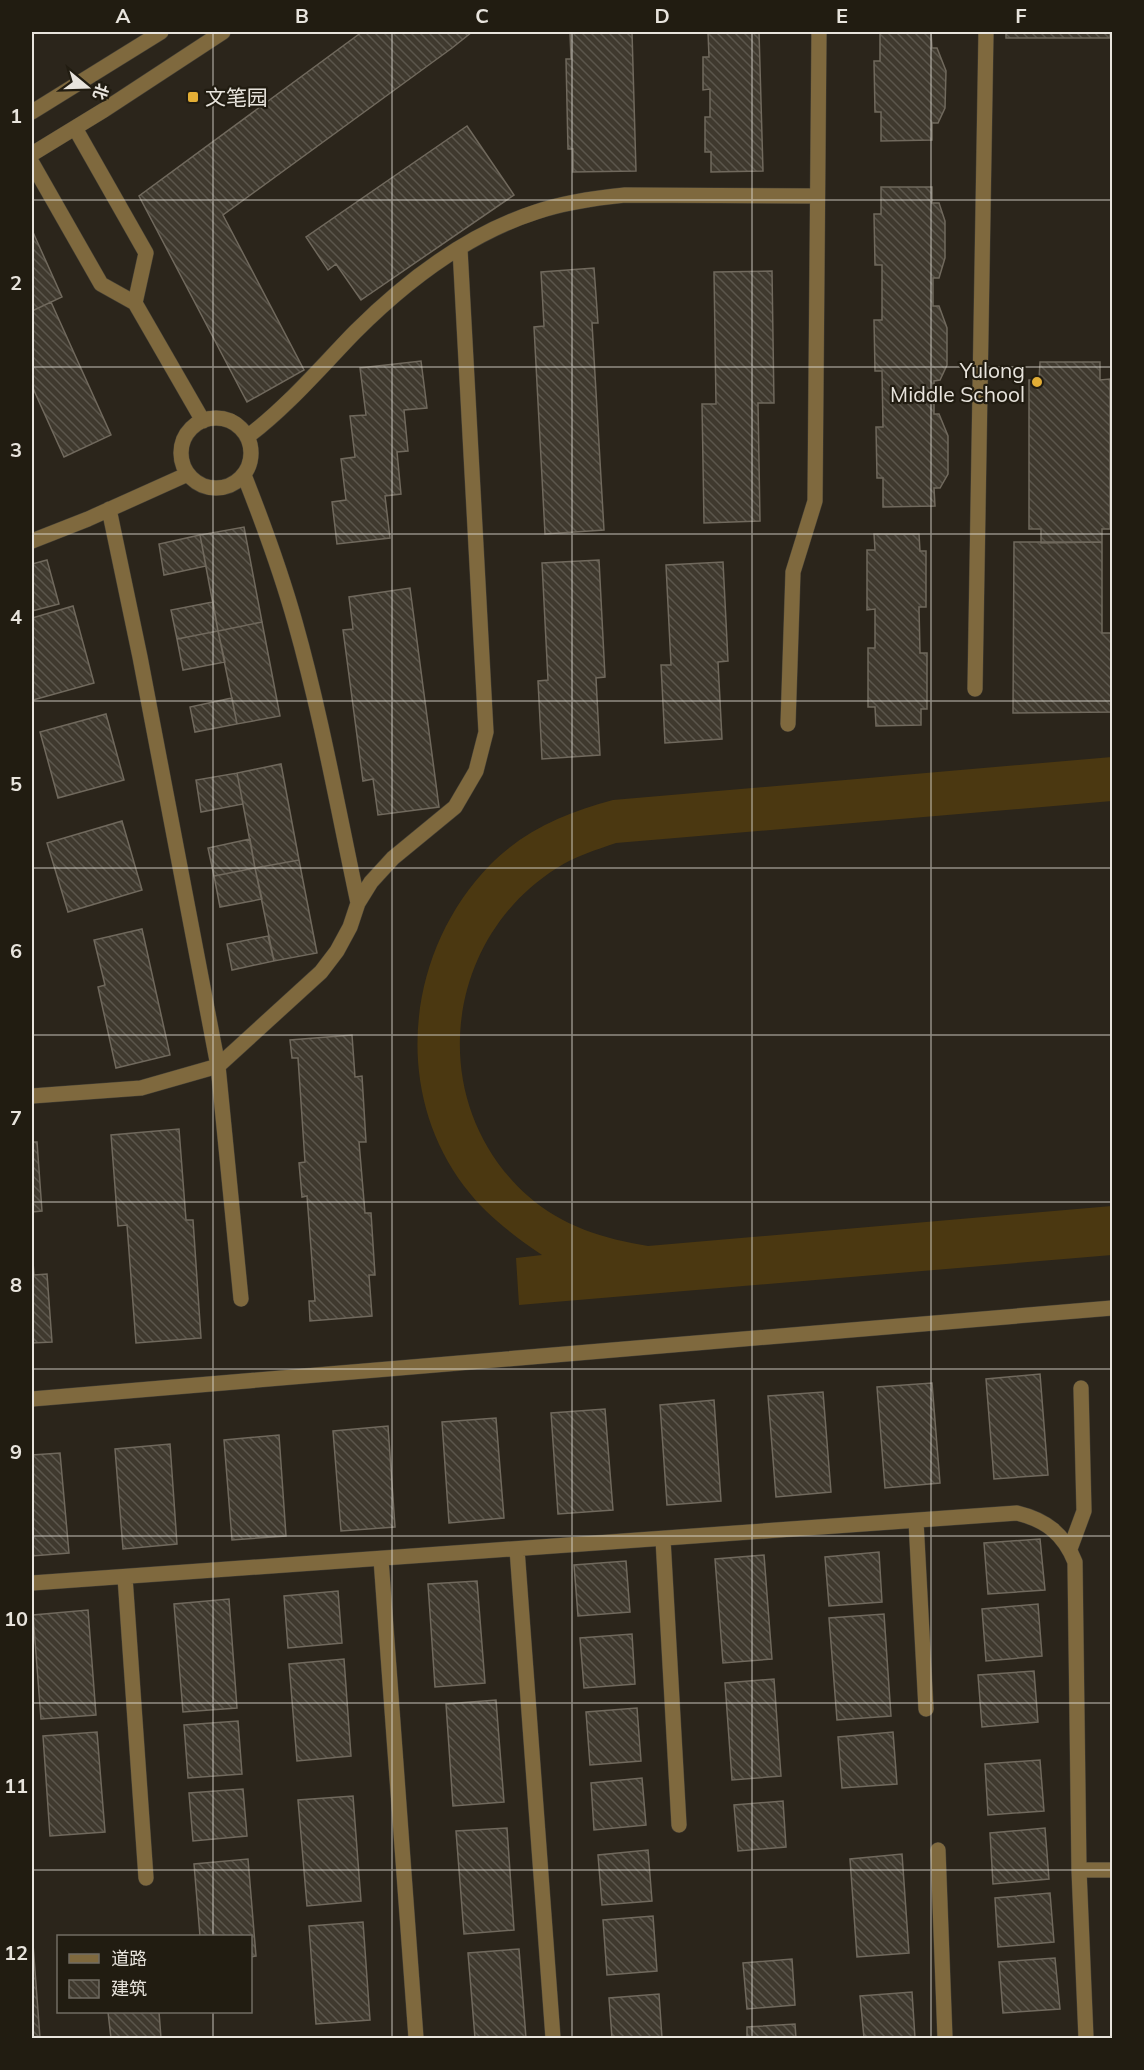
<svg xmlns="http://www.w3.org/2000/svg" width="1144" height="2070" font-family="Mulish,'Noto Sans SC',sans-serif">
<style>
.pitch{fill:#4b3811}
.building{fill:url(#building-back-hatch);stroke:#70695d;stroke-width:1.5}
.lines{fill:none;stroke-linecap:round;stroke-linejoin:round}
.minor-casing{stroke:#454036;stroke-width:16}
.minor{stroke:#7f693e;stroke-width:15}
.grid{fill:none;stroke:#e8e4dd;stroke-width:1.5;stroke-opacity:0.55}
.poi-dot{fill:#e3ae35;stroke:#211c11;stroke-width:2}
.labels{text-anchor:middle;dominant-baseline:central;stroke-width:4.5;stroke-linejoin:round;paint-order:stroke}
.poi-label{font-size:21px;fill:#e8e4dd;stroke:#211c11;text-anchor:start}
.neatline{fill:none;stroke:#e8e4dd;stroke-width:2}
.grid-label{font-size:20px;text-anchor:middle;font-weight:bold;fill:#e8e4dd}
</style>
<defs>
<pattern id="building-back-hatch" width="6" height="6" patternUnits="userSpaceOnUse" patternTransform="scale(1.5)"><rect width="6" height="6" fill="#3f392e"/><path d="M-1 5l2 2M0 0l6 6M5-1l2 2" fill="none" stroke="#5b564c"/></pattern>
</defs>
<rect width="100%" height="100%" fill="#2b251b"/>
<path class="pitch" d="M1112 757V801L616 843C596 850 575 856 557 868 442 940 425 1105 528 1196 562 1226 604 1239 648 1246L1112 1206V1255L519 1305 516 1258 542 1255C513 1235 486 1215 464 1186 391 1089 407 950 490 865 523 831 567 812 613 800Z"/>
<path class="building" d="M362 32H472L452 48 223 215 304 370 247 402 139 196Z
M570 32H632L636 171 573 172V149H568L566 59H571Z
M703 32H759L763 171 711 172V152H705V117H710V89L703 90V57H709L708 32Z
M880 32H931L932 48H937L946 71 945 108 938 123H932V140L881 141V112H875L874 61H880Z
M1006 32H1110V38H1006Z
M467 126 514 195 361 300 336 264 328 270 306 237Z
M881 187H932V203H939L945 221V258L939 278H933V306H939L947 328V365L940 380 934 381V414H939L948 436V474L940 488H934L935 506 883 507V478H877L876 427H883L882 371H875L874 320H882V265H875L874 214H881Z
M32 230 62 297 32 311Z
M594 268 598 323H592L604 530 545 534 534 327 544 326 541 272Z
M772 271 774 403H758L760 521 704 523 702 404H716L714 272Z
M51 302 111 435 64 457 32 386V311Z
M421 361 427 408 404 410 408 451 397 452 401 494 385 496 390 538 337 544 332 502 346 500 341 459 355 457 350 416 366 415 360 368Z
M1040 362H1100V380L1110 379V529H1102V542L1041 543V529H1029V380H1039Z
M244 527 262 622 218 631 200 535Z
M874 534H919L920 551H926V607H919L920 653H927V709H921V725L876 726 875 707H868V648H875V609L867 610V550H875Z
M200 535 206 566 164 575 159 544Z
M1014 542H1102V633H1112V712L1013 713Z
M47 560 59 604 32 611V564Z
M599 560 605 677 596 678 600 755 542 759 538 681 548 680 542 563Z
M723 562 728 661 718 662 722 739 665 743 661 665H671L666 565Z
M410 588 439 807 378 815 373 779 363 781 343 630 353 629 349 597Z
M213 602 218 631 177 639 171 610Z
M73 606 94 683 33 700 32 693V618Z
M262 622 280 716 237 724 218 631Z
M218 631 225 662 183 670 177 639Z
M232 698 237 724 195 732 190 707Z
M106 714 124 780 58 798 40 732Z
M281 764 299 860 255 868 237 773Z
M237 773 243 804 201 812 196 780Z
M122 821 142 890 68 912 47 843Z
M250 839 255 868 214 876 208 848Z
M299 860 317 953 274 961 255 868Z
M255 868 262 899 220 907 214 876Z
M142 929 170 1055 116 1068 98 987 105 985 94 940Z
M268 936 274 961 232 970 227 944Z
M352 1035 355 1077 362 1076 366 1142H359L365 1213H371L375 1275H369L372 1316 310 1321 309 1301H315L307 1196 302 1197 299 1163 305 1162 298 1058H292L290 1040Z
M179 1129 186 1220H193L201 1338 136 1343 127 1225 118 1226 111 1135Z
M32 1142H37L42 1211 32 1212Z
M32 1249 34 1275 47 1274 52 1342 32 1343Z
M1040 1374 1048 1475 994 1479 986 1379Z
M932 1383 940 1483 885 1488 877 1387Z
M823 1392 831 1492 776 1497 768 1396Z
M714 1400 721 1501 667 1505 660 1405Z
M605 1409 613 1510 558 1514 551 1413Z
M496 1418 504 1518 449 1523 442 1422Z
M388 1426 395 1527 341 1531 333 1431Z
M279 1435 286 1536 232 1540 224 1440Z
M170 1444 177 1544 123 1549 115 1449Z
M60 1453 69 1553 32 1556V1455Z
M1040 1539 1045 1590 988 1594 984 1543Z
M879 1552 882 1602 829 1606 825 1557Z
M764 1555 772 1659 723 1663 715 1559Z
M626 1561 630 1612 578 1616 574 1565Z
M477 1581 485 1683 435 1687 428 1584Z
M338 1591 342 1643 288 1648 284 1596Z
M229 1599 237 1708 183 1712 174 1604Z
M1038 1604 1042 1656 986 1661 982 1609Z
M88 1610 96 1715 41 1719 33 1615Z
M884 1614 891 1716 837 1720 829 1618Z
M632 1634 635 1684 584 1688 580 1638Z
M344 1659 351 1756 297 1761 289 1664Z
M1034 1671 1038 1722 982 1727 978 1675Z
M774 1679 781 1776 732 1780 725 1683Z
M496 1700 504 1802 453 1806 446 1704Z
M637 1708 641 1761 590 1765 586 1712Z
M238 1721 242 1774 188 1778 184 1725Z
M97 1732 105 1832 50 1836 43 1736Z
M893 1732 897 1784 842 1788 838 1737Z
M1040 1760 1044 1811 988 1815 985 1764Z
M642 1778 646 1825 594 1830 591 1783Z
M243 1789 247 1836 193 1841 189 1793Z
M353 1796 361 1901 307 1906 298 1800Z
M783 1801 786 1847 738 1851 734 1805Z
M507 1828 514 1930 464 1934 456 1831Z
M1045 1828 1049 1879 993 1884 990 1833Z
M648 1850 652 1901 602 1905 598 1855Z
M902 1854 909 1953 857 1957 850 1859Z
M248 1859 256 1956 250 1957V1936H200L194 1864Z
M1050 1893 1054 1942 998 1947 995 1898Z
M653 1916 657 1971 607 1975 603 1920Z
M363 1922 370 2020 316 2024 309 1926Z
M32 1944H33L40 2038H32Z
M519 1949 526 2038H475L468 1953Z
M1055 1958 1060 2009 1003 2013 999 1962Z
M792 1959 795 2005 747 2009 743 1963Z
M912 1992 915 2038H864L860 1996Z
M659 1994 662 2038H612L609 1998Z
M108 2012H159L161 2038H111Z
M795 2024 796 2038H747V2027Z"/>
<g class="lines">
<defs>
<path id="minor" d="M32 112 161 32
M75 128 146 253 135 303
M32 154 104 110 223 32
M32 163 101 284 135 303 203 421
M181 453a35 35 0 1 1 70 0a35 35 0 1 1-70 0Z
M247 437C287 407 320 368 355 332 405 282 468 234 536 212 565 202 595 198 625 195L817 196
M244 475C263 523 281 572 295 622 321 714 338 809 358 903
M109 509 140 657 218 1066 241 1299
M32 541 88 519 188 474
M975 689 986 32
M788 724 793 572 815 501 819 32
M32 1096 141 1088 218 1066 321 972 337 951 350 927 358 903 371 882 393 858 455 807 476 771 486 732 460 249
M32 1399 1112 1308
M916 1521 926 1709
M663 1539 679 1825
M517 1549 553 2038
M1070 1549 1084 1511 1081 1388
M381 1559 416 2038
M125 1577 146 1878
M32 1583 1017 1513C1046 1520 1064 1534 1075 1562L1079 1870 1086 2038
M938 1850 945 2038
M1079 1870H1112"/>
</defs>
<use href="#minor" class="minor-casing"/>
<use href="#minor" class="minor"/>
</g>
<path class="grid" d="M213 32V1936M392 32V2038M572 32V2038M752 32V2038M931 32V2038M32 200H1112M32 367H1112M32 534H1112M32 701H1112M32 868H1112M32 1035H1112M32 1202H1112M32 1369H1112M32 1536H1112M32 1703H1112M32 1870H1112M213 2012V2038"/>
<g class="poi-dot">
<rect x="187" y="91" width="12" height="12" rx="3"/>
<circle cx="1037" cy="382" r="6"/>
</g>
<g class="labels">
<g class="poi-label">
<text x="205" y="97">文笔园</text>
<text x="1025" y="370" text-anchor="end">Yulong<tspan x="1025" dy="24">Middle School</tspan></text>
</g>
</g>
<rect width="1144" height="2070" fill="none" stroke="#211c11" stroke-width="66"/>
<rect x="57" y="1935" width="195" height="78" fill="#211c11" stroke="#716c63" stroke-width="1.5"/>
<rect x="69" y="1954" width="30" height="9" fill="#7f693e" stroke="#716c63" stroke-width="1.5"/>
<text x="111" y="1965" font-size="18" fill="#e8e4dd">道路</text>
<rect x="69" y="1980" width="30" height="18" fill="url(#building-back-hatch)" stroke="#716c63" stroke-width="1.5"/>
<text x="111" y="1995" font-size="18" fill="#e8e4dd">建筑</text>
<g transform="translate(87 87) rotate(109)" stroke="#211c11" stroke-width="4.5" paint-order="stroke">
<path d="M0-4.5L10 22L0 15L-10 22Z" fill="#e8e4dd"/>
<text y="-9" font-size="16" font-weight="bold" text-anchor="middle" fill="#e8e4dd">北</text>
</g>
<rect x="33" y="33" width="1078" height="2004" class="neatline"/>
<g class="grid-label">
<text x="123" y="23">A</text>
<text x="302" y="23">B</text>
<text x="482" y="23">C</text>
<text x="662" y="23">D</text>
<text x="842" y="23">E</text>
<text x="1021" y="23">F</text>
<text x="16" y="123">1</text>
<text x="16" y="290">2</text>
<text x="16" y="457">3</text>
<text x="16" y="624">4</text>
<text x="16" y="791">5</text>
<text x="16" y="958">6</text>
<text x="16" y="1125">7</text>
<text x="16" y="1292">8</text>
<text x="16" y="1459">9</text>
<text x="16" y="1626">10</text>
<text x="16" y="1793">11</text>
<text x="16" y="1960">12</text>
</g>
</svg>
